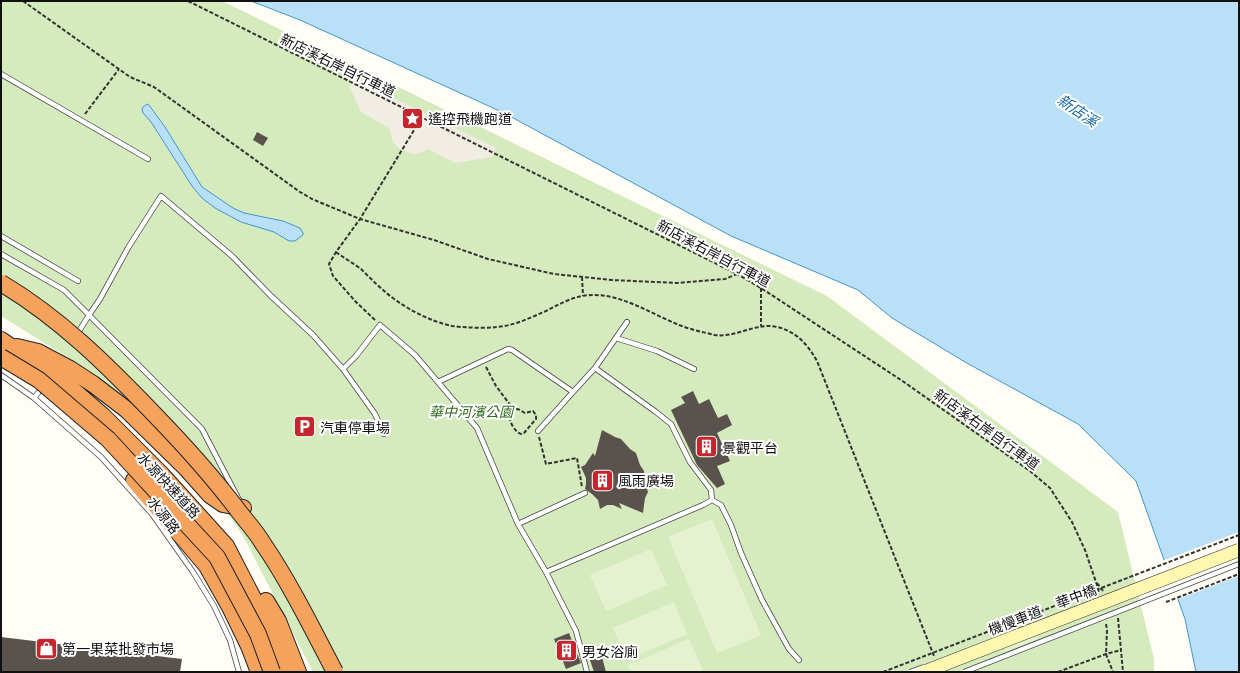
<svg xmlns="http://www.w3.org/2000/svg" width="1240" height="673" font-family="'Noto Serif','Noto Sans TC',serif">
<style>
.green{fill:#d5ebbd}
.pitch{fill:#e6f2cf}
.plaza{fill:#f1ede2}
.water{fill:#b9e0f7;stroke:#3f96cf}
.pier{fill:#fffdf5}
.building{fill:#5a524d}
.lines{fill:none;stroke-linecap:round;stroke-linejoin:round}
.lane-casing{stroke:#444;stroke-width:6}
.highway-casing{stroke:#222;stroke-width:18}
.path{stroke:#333;stroke-width:2;stroke-dasharray:4 2;stroke-linecap:butt}
.lane{stroke:#fff;stroke-width:4.5}
.highway{stroke:#f5a25d;stroke-width:16}
.lane-bridge-casing{stroke:#444;stroke-width:6;stroke-linecap:butt}
.secondary-bridge-casing{stroke:#333;stroke-width:14;stroke-linecap:butt}
.highway-bridge-casing{stroke:#222;stroke-width:18;stroke-linecap:butt}
.path-bridge{stroke:#333;stroke-width:2;stroke-dasharray:4 2;stroke-linecap:butt}
.lane-bridge{stroke:#fff;stroke-width:4.5}
.secondary-bridge{stroke:#fff6b0;stroke-width:13}
.highway-bridge{stroke:#f5a25d;stroke-width:16}
.labels{text-anchor:middle;dominant-baseline:central;stroke-width:4;stroke-linejoin:round;paint-order:stroke}
.street-label{font-size:14px;fill:#111;stroke:#fff}
.poi-label{font-size:14px;fill:#111;stroke:#fff;text-anchor:start}
.park-label{font-size:14px;font-style:italic;fill:#2f6b1f;stroke:#fff}
.water-label{font-size:15px;font-style:italic;fill:#1768a6;stroke:#fff}
</style>
<rect width="100%" height="100%" fill="#fffdf5"/>
<path class="green" d="M1 1H222L827 296 1118 512 1154 659V672H313L243 536 209 486 159 441 83 367 1 316Z"/>
<path class="pitch" d="M712 519 761 635 717 653 668 537Z
M651 549 667 585 606 611 590 575Z
M674 602 687 634 626 660 613 628Z
M1034 623 1040 638 1006 651 1000 636Z
M689 639 703 670 699 672H631L628 665Z"/>
<path class="plaza" d="M354 79 496 148 492 157 455 163 428 149 420 153 415 154 406 152 399 148 393 142 389 128 361 112 350 88Z"/>
<path class="water" d="M251 1H1239V672H1196L1185 619 1136 481 1078 424 965 362 892 318 858 290 731 236 504 113 300 20Z
M147 104 149 105 165 127 202 187 233 208 244 213 283 221 300 228 303 233V235L295 241H289L274 232 241 222 215 208 202 198 192 186 151 122 143 113 142 108Z"/>
<path class="pier" d="M1239 532V576L1176 600 1162 561Z"/>
<path class="building" d="M257 132 268 138 263 146 253 140Z
M693 391 699 404 709 399 718 418 727 414 732 425 717 433 730 461 717 466 725 484 717 488 697 465 671 410 685 403 681 397Z
M602 430 615 437 621 439 630 449 636 453 640 465 644 471V479L648 492 645 498 643 513 619 503 622 509 613 505H607L600 509 598 500 592 494 585 489 586 484V478L581 467 585 465 593 453 595 456Z
M569 633 581 663 566 669 554 639Z
M1 637 182 659 180 672H1Z
M602 657 606 672H594L590 660Z"/>
<g class="lines">
<defs>
<path id="lane" d="M1 74 148 159
M1 236 78 281
M1 254 64 290 89 315 76 336
M616 338 657 351 694 369
M595 368 627 322
M343 369 356 356 380 325 415 355 477 428 518 524 546 572 576 631 587 672
M1 375 34 398 101 457 152 514 193 572 214 606 230 640 239 672
M438 382 508 349 512 350 573 392 595 368 656 412 671 424 690 462 711 490 712 500 703 505 546 572
M34 398 38 393
M538 431 573 392
M239 500 202 429 89 315 100 299 128 248 161 196 232 256 271 296 313 335 343 369 375 414 384 434
M712 500 721 505 731 525 741 553 762 600 789 649 799 660
M518 524 585 493"/>
<path id="highway" d="M1 340 66 384 103 416 162 475 226 546 270 631 283 672
M17 347 38 352 70 369 93 384 127 410 185 467 210 495 223 504 243 508
M134 480 207 566 230 607 249 646 259 672
M266 601 278 621 298 672"/>
</defs>
<use href="#lane" class="lane-casing"/>
<use href="#highway" class="highway-casing"/>
<path class="path" d="M23 1 130 77 154 87 300 192 312 199 360 219 434 240 488 259 554 274 612 280 677 283 725 279 737 274
M188 1 737 274 761 288 904 382 1030 471 1050 488 1072 522 1085 550 1096 582 1099 593
M85 114 119 69
M336 252C344 258 353 263 361 269 368 276 375 283 383 290 401 306 428 321 452 326 467 328 495 329 509 325 522 322 534 316 546 311 558 305 570 298 582 296 616 290 647 312 677 324 688 329 702 332 715 335 736 338 756 322 777 327 796 331 808 345 817 361L934 656
M582 277 583 296
M761 288V326
M375 320 355 301 333 276 329 264 336 252 360 219 422 117
M486 367 496 386 514 410C513 412 511 413 510 415 508 421 516 433 521 434L524 433 536 419V415L533 411 525 413 518 409 514 410
M539 437 546 464 577 458 582 487
M1097 583 1103 591
M1118 618 1123 672
M1106 624 1107 630 1106 654 1113 672
M1058 672 1106 654 1121 650"/>
<use href="#lane" class="lane"/>
<use href="#highway" class="highway"/>
<defs>
<path id="lane-bridge" d="M910 672 924 667
M964 672 1239 564"/>
<path id="secondary-bridge" d="M924 672 1239 550"/>
<path id="highway-bridge" d="M1 283C60 318 108 366 155 415 185 446 214 478 240 513 248 523 256 532 262 542 290 583 312 628 335 672
M1 357 39 380 108 439 217 557 258 634 272 672"/>
</defs>
<use href="#lane-bridge" class="lane-bridge-casing"/>
<use href="#secondary-bridge" class="secondary-bridge-casing"/>
<use href="#highway-bridge" class="highway-bridge-casing"/>
<path class="path-bridge" d="M1166 602 1239 574
M883 672 1239 535"/>
<use href="#lane-bridge" class="lane-bridge"/>
<use href="#secondary-bridge" class="secondary-bridge"/>
<use href="#highway-bridge" class="highway-bridge"/>
</g>
<defs>
<symbol id="sight-square" viewBox="-11 -11 22 22"><rect x="-9" y="-9" width="18" height="18" rx="4" fill="#c4262e" stroke="#fff"/><path d="M0-6L1.8-2.2L6-1.7L2.9 1.2L3.7 5.4L0 3.3L-3.7 5.4L-2.9 1.2L-6-1.7L-1.8-2.2Z" fill="#fff"/></symbol>
<symbol id="parking-square" viewBox="-11 -11 22 22"><rect x="-9" y="-9" width="18" height="18" rx="4" fill="#c4262e" stroke="#fff"/><path d="M-3.5-5.5H1a3.5 3.5 0 0 1 0 7H-1V5.5H-3.5ZM-1-3.4V-.6H.8a1.4 1.4 0 0 0 0-2.8Z" fill="#fff"/></symbol>
<symbol id="building-square" viewBox="-11 -11 22 22"><rect x="-9" y="-9" width="18" height="18" rx="4" fill="#c4262e" stroke="#fff"/><path d="M-4-6H4V6H1V3H-1V6H-4ZM-2.5-4.3h1.7v1.8h-1.7ZM.8-4.3h1.7v1.8H.8ZM-2.5-1h1.7V.8h-1.7ZM.8-1h1.7V.8H.8Z" fill="#fff"/></symbol>
<symbol id="shop-square" viewBox="-11 -11 22 22"><rect x="-9" y="-9" width="18" height="18" rx="4" fill="#c4262e" stroke="#fff"/><path d="M-5-2.5h2.3a2.7 3.5 0 0 1 5.4 0H5L5.5 6h-11ZM-1.5-2.5h3a1.5 2.3 0 0 0-3 0Z" fill="#fff"/></symbol>
</defs>
<g fill-rule="evenodd">
<use href="#sight-square" x="400" y="106" width="25" height="25"/>
<use href="#parking-square" x="292" y="414" width="25" height="25"/>
<use href="#building-square" x="694" y="434" width="25" height="25"/>
<use href="#building-square" x="590" y="468" width="25" height="25"/>
<use href="#shop-square" x="34" y="636" width="25" height="25"/>
<use href="#building-square" x="554" y="638" width="25" height="25"/>
</g>
<g class="labels">
<g class="street-label">
<text transform="translate(338 65) rotate(26)">新店溪右岸自行車道</text>
<text transform="translate(714 253) rotate(28)">新店溪右岸自行車道</text>
<text transform="translate(987 429) rotate(36)">新店溪右岸自行車道</text>
<text transform="translate(169 485) rotate(47)">水源快速道路</text>
<text transform="translate(164 515) rotate(52)">水源路</text>
<text transform="translate(1076 596) rotate(-21)">華中橋</text>
<text transform="translate(1015 620) rotate(-21)">機慢車道</text>
</g>
<g class="poi-label">
<text x="428" y="118">遙控飛機跑道</text>
<text x="320" y="427">汽車停車場</text>
<text x="722" y="447">景觀平台</text>
<text x="618" y="480">風雨廣場</text>
<text x="62" y="648">第一果菜批發市場</text>
<text x="582" y="651">男女浴廁</text>
</g>
<g class="park-label">
<text x="471" y="411">華中河濱公園</text>
</g>
<g class="water-label">
<text transform="translate(1078 110) rotate(34)">新店溪</text>
</g>
</g>
<rect width="1240" height="673" fill="none" stroke="#111111" stroke-width="4"/>
</svg>
